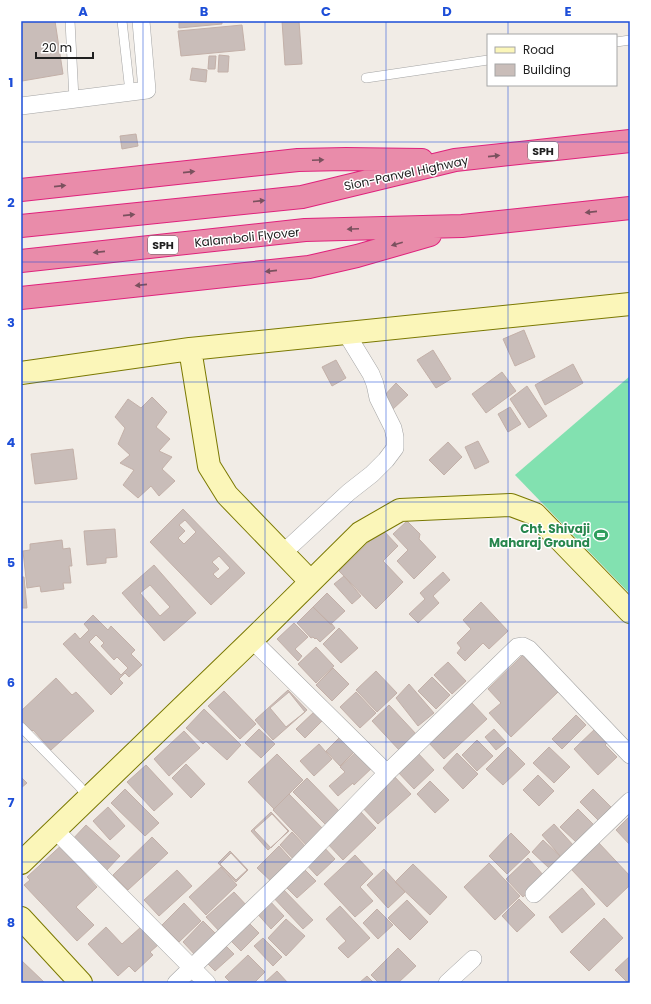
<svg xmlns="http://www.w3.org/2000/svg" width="651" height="1004" font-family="Poppins,sans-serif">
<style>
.pitch{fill:#82e1b0}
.building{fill:#c9bdb9;stroke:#c3b0a8;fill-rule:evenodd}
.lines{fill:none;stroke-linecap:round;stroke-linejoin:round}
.lane-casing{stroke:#a4a4a4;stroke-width:10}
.street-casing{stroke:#a4a4a4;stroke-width:18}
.secondary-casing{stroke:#7b7902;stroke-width:24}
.highway-casing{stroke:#df227c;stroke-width:24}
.lane{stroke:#fff;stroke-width:9}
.street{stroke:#fff;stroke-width:17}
.secondary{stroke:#fbf6b9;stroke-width:22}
.highway{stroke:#e98caa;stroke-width:22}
.oneway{fill:#7a515e}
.grid{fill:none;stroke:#1d4ed8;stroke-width:1;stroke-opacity:0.55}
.labels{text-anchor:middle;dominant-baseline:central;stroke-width:3;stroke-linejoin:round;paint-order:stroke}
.shield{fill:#fff;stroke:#636363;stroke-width:1}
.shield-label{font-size:11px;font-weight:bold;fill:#202020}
.street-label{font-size:12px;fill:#202020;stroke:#fff}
.leisure-label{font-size:12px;font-weight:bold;fill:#27864d;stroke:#fff;text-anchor:end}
.neatline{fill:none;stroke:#1d4ed8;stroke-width:1.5}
.grid-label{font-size:13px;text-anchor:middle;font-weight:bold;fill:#1d4ed8}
</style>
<rect width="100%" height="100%" fill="#f1ece6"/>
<path class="pitch" d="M630 376V594L515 475Z"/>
<path class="building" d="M21 21H55L63 74 22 81Z
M179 21H222V24L179 28Z
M282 21H299L302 64 285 65Z
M242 25 245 50 181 56 178 31Z
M219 55 229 56 228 72H218Z
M209 56H216L215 69H208Z
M192 68 207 70 206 82 190 80Z
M136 134 138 146 122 149 120 136Z
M524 330 535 357 515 366 503 339Z
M433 350 451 379 436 388 417 360Z
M336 360 346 378 332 386 322 367Z
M573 364 583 383 545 405 535 385Z
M502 372 516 391 486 413 472 394Z
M396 383 408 395 392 410 381 399Z
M527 386 547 416 529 428 510 399Z
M152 397 167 412 156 427 170 439 159 451 172 457 162 469 175 481 159 496 151 486 138 498 123 485 134 470 120 463 130 455 118 444 125 428 115 417 128 399 141 408Z
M510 407 521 424 508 432 498 414Z
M478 441 489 462 475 469 465 447Z
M448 442 462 457 444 475 429 460Z
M73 449 77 479 35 484 31 454Z
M183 509 245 573 211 605 150 542ZM185 520 196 532 184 544 178 538 185 531 179 525ZM219 556 230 568 218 579 213 574 219 569 212 562Z
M407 521 420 534 419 539 436 557 414 579 397 561 408 550 393 534Z
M115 529 117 557 106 558V563L87 565 84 531Z
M382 529 398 546 383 561 403 582 376 609 339 571Z
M62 540 63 549 70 548 72 566H69L71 583H63L64 589 41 592 40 586 27 588 23 551 30 550V544Z
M154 565 196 613 164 641 122 593ZM150 585 170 607 160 616 140 593Z
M443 572 450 580 433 596 439 603 418 623 409 614 425 599 420 593Z
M344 576 361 596 352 604 334 584Z
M21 577H24L27 608H21Z
M327 593 345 611 331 624 313 607Z
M481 602 508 631 489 649 483 643 465 661 457 653 461 648 457 643 471 629 463 620Z
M313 607 331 625 332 624 335 628 320 642 316 638 315 639 313 637 311 638 297 623Z
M93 615 108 630 111 626 135 650 131 654 142 665 129 677 125 673 119 679 123 683 111 695 63 644 75 633 80 639 89 630 84 624ZM96 635 104 643 101 646 114 660 117 657 128 668 121 675 89 642Z
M294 623 308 637 295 649 302 656 298 661 277 639Z
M339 628 358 648 341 663 323 644Z
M316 647 334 666 316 683 298 664Z
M523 655 558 692 511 737 489 713 501 703 488 689Z
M448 662 466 681 452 694 434 675Z
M333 668 349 684 332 701 316 685Z
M376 671 397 693 377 712 356 690Z
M432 677 450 695 436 709 418 691Z
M56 678 72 695 76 692 94 711 51 750 33 730 30 733 21 723V711Z
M409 684 434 713 418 726 396 698Z
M288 690 307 710 273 740 255 720Z
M224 691 256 724 240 739 208 706Z
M289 692 305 712 286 727 270 708Z
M356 692 376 713 360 728 340 707Z
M471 702 487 719 444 759 428 742Z
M389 705 417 735 400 751 372 721Z
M204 709 241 745 227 760 206 741 203 744 186 728Z
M315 711 324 719 305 738 296 729Z
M576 715 586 725 562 749 552 739Z
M597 727 610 740 605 745 617 757 598 775 574 749Z
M259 729 275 744 261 758 245 743Z
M494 729 506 742 496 750 485 737Z
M184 731 200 748 169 776 154 759Z
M344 733 358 748 340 766 326 751Z
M477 740 493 756 477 771 462 755Z
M319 744 332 759 314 776 300 761Z
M508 747 525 764 503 785 486 769Z
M549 747 570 767 554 783 533 763Z
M359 749 375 765 354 785 353 783 338 796 329 786 345 772 340 767Z
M416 751 434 770 414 789 396 770Z
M457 753 478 774 463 789 443 768Z
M277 754 303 780 274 809 248 782Z
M186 764 205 784 191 798 172 778Z
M146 765 173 794 154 811 127 782Z
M392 774 411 794 378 824 359 804Z
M538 775 554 791 539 806 523 790Z
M21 777 27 783 21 788Z
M307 778 343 815 329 828 293 792Z
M430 781 449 800 435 813 417 794Z
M125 789 159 823 145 836 111 803Z
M593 789 611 807 598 820 580 802Z
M289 794 327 833 310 849 273 810Z
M108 807 125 826 110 840 93 821Z
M358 809 376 828 343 860 324 840Z
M578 809 594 825 576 842 560 827Z
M271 812 289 831 268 850 251 831Z
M272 814 288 831 271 848 254 830Z
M630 816V845L616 830Z
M554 824 574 846 562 858 542 835Z
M86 825 120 856 104 873 70 842Z
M292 832 309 850 297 863 280 845Z
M511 833 530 852 507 874 489 856Z
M152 837 168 853 128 890 113 875Z
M543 840 560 856 549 868 532 852Z
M66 841 86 863 80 868 97 887 76 907 94 925 77 941 24 885 30 880 27 877Z
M598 842 630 876V885L607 907 571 869Z
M321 844 335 859 317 876 303 861Z
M279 846 296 865 275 885 257 868Z
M230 851 248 870 236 882 218 863Z
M231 853 247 870 236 880 220 864Z
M355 855 373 874 360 887 373 901 355 917 324 884Z
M528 858 545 877 523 897 506 879Z
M489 863 520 896 495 920 464 887Z
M413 864 447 897 430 915 395 882Z
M301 866 316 881 297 898 282 883Z
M221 867 237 885 206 915 189 897Z
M384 869 405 892 388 908 367 885Z
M177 870 192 886 159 916 144 900Z
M279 885 313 920 303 929 270 894Z
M582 888 595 904 562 933 549 917Z
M234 892 249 908 221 933 206 917Z
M267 898 284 916 271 929 254 910Z
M519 899 535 915 517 932 502 916Z
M407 900 428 922 410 940 388 918Z
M184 903 201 921 179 942 162 925Z
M340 906 370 938 348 958 338 948 346 941 326 919Z
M377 909 393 925 378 939 363 923Z
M244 918 259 933 241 951 226 936Z
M604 918 623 938 589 971 570 952Z
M286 919 305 936 286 956 268 938Z
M203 921 218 936 197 957 183 942Z
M106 927 122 944 141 927 158 945 150 952 153 955 135 972 129 966 118 976 88 944Z
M263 938 282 957 273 966 254 946Z
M224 944 234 954 215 971 206 962Z
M398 948 416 966 398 983H379L371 975Z
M248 955 265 972 254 983H231L225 977Z
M630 956V983H628L615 970Z
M21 960 45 983H21Z
M277 971 288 983H264Z
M367 976 374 983H359Z"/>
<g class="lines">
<defs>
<path id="lane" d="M70 21 74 99
M122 21 130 92
M616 42 630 40
M366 78 488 60
M21 727 79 786 89 798"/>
<path id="street" d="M21 106 147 90 141 21
M283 553 349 492 372 474 386 460 395 448V437L393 428 378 398 375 384 371 374 346 333
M252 640 387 773
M55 830 207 983
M534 894 630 801
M176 983 298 865 387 773 517 647 523 646 529 649 630 755
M447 983 473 959"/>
<path id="secondary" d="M190 349 209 466 227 495 310 581
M21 373 190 349 630 304
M21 863 252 640 360 533 400 510 511 505 535 514 630 612
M21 918 81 983"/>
<path id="highway" d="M21 190 298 160 346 159 422 160
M21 226 302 197 455 160 630 141
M21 261 305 230 462 226 630 208
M21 298 309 267 357 256 430 235"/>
</defs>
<use href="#lane" class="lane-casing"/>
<use href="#street" class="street-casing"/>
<use href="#secondary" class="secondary-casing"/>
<use href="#highway" class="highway-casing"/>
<use href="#lane" class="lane"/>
<use href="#street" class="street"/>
<use href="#secondary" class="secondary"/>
<use href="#highway" class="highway"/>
</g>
<defs><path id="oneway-solid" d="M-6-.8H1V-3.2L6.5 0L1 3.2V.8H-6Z"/></defs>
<g class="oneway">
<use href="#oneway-solid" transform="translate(494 156) rotate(-6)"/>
<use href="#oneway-solid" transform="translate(318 160) rotate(-2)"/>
<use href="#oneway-solid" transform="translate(189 172) rotate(-6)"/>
<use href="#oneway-solid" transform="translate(60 186) rotate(-6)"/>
<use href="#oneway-solid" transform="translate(259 201) rotate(-6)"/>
<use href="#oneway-solid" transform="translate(591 212) rotate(174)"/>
<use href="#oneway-solid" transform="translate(129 215) rotate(-6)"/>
<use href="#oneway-solid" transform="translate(353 229) rotate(178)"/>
<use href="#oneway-solid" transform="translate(397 244) rotate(164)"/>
<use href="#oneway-solid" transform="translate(99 252) rotate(174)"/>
<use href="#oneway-solid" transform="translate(271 271) rotate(174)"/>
<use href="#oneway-solid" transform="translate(141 285) rotate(174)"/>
</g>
<path class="grid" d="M143 21V983M265 21V983M386 21V983M508 21V35M508 85V983M21 142H630M21 262H630M21 382H630M21 502H630M21 622H630M21 742H630M21 862H630"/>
<defs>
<symbol id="stadium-bare" viewBox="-9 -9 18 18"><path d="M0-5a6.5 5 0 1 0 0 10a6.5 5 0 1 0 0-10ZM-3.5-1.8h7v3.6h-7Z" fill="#2e9e5b" stroke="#fff" stroke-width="2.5" paint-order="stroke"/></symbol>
</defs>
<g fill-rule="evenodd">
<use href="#stadium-bare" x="591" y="525" width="20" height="20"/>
</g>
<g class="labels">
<g class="shield">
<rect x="528" y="142" width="30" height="18" rx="3"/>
<rect x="148" y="236" width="30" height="18" rx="3"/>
</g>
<g class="shield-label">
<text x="543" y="151">SPH</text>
<text x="163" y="245">SPH</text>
</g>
<g class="street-label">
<text transform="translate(406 173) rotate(-12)">Sion-Panvel Highway</text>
<text transform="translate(247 237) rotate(-6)">Kalamboli Flyover</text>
</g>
<g class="leisure-label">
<text x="590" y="528">Cht. Shivaji<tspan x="590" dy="14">Maharaj Ground</tspan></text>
</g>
</g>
<rect width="651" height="1004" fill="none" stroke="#ffffff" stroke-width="44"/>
<rect x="487" y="34" width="130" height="52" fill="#ffffff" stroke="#a6a6a6"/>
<rect x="495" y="47" width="20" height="6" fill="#fbf6b9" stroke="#a6a6a6"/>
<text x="523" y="54" font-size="12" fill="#202020">Road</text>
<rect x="495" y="64" width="20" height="12" fill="#c9bdb9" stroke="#a6a6a6"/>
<text x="523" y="74" font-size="12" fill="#202020">Building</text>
<path d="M36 52v6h57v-6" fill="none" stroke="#202020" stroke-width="2"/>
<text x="42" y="52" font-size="12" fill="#202020" stroke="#ffffff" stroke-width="3" paint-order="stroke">20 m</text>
<rect x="22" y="22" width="607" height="960" class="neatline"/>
<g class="grid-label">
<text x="83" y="16">A</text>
<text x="204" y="16">B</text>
<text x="326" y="16">C</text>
<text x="447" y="16">D</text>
<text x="568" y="16">E</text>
<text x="11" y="87">1</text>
<text x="11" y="207">2</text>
<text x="11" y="327">3</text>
<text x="11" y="447">4</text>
<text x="11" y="567">5</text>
<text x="11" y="687">6</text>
<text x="11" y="807">7</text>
<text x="11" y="927">8</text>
</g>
</svg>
